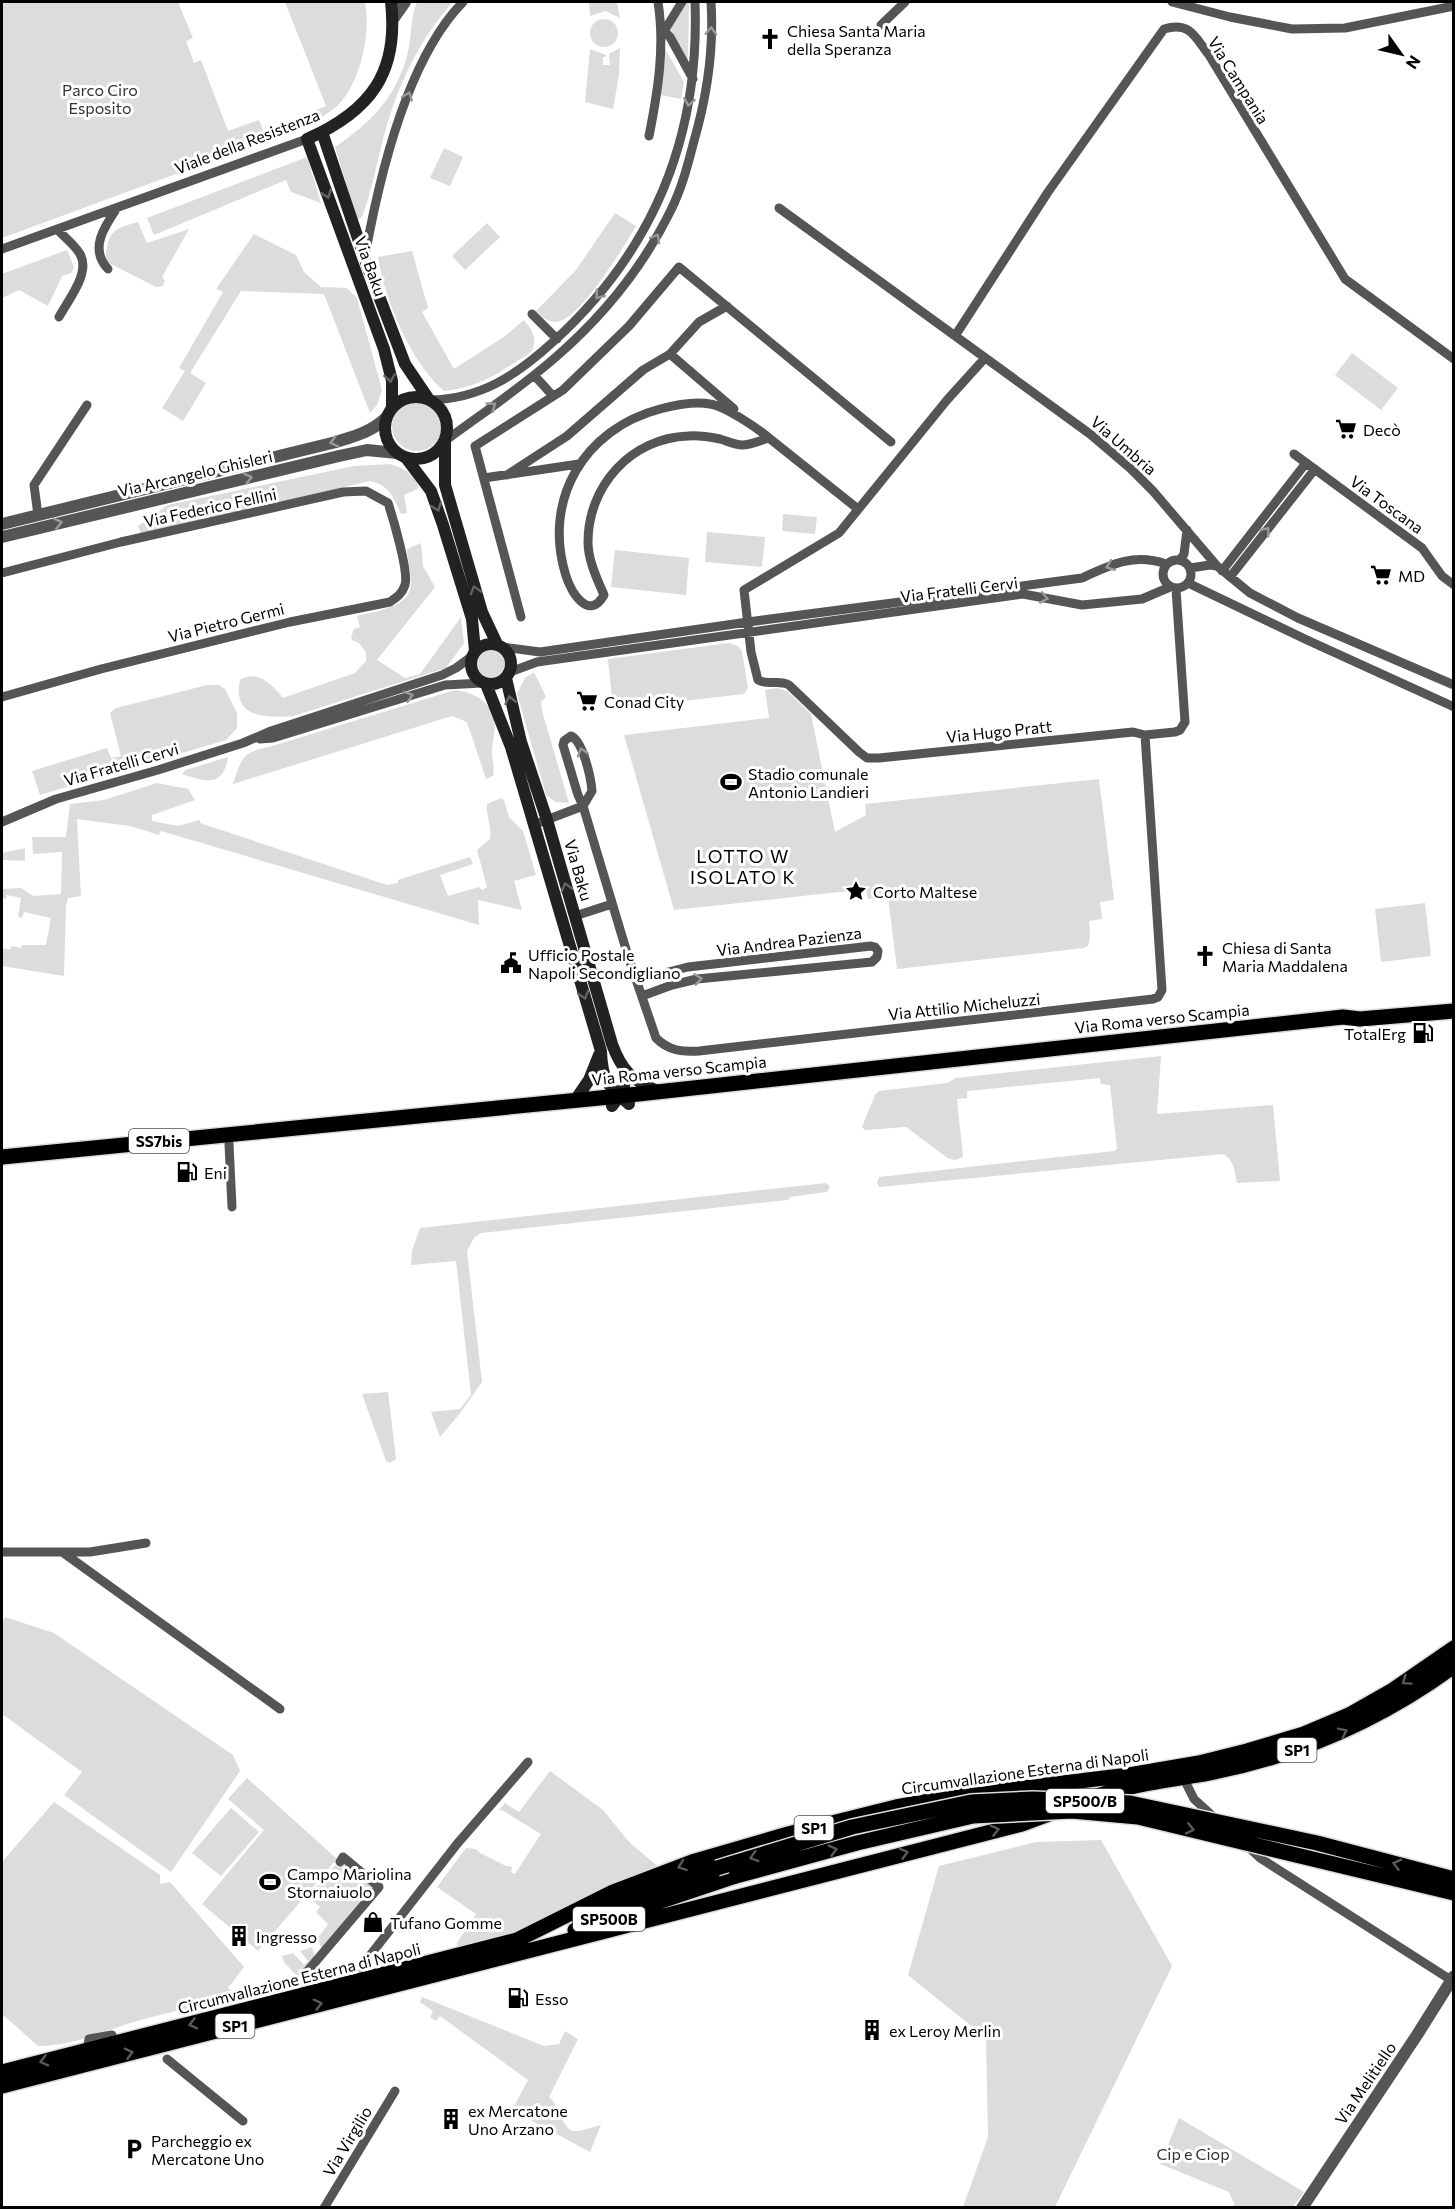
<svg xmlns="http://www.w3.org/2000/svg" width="1455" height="2209" font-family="Commissioner,sans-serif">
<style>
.green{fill:#dcdcdc}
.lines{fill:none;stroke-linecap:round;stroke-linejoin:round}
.primary-casing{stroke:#dbdbdb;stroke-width:18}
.trunk-casing{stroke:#dbdbdb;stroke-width:18}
.minor{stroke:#555;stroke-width:9}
.tertiary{stroke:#555;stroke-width:12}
.secondary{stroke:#222;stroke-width:12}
.primary{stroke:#000;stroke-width:15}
.trunk{stroke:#000;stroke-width:15}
.trunk-bridge-casing{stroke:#dbdbdb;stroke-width:18;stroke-linecap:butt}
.trunk-bridge{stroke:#000;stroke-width:15}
.oneway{stroke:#999}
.oneway2{stroke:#646464}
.oneway3{stroke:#595959}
.labels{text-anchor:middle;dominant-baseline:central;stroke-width:6;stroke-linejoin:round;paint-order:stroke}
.shield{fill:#fff;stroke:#4c4c4c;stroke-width:1.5}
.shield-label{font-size:15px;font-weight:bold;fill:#000}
.poi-label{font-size:16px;fill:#000;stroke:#fff;text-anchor:start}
.street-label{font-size:16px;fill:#000;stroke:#fff}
.park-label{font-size:16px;fill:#333;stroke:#fff}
.neighbourhood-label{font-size:18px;letter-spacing:1.5px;fill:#000;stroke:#fff}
</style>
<rect width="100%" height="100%" fill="#fff"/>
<path class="green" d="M8 2H178L193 38 186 41 194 63 201 60 228 131 259 120 264 132 326 106 285 2H365C371 32 361 81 339 104 319 125 257 144 228 155 152 183 77 210 2 238V4Z
M417 2H453C420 38 398 85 385 132 377 161 372 190 362 217L357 220 335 147C370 123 395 99 407 56 412 38 410 18 417 2Z
M589 2H617L620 18 606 11 590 16Z
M685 2H689L688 62 671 34 670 28Z
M590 33a14 14 0 1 1 28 0a14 14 0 1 1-28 0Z
M664 47 684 82 681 99 660 95Z
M620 48 619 75 613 109 585 102 590 49 606 55V57H603V65H610L609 54Z
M444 148 463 157 450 186 430 178Z
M307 157 321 203 291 192 286 180 154 235 147 218Z
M615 213 636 226C623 248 583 314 560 321 550 324 543 318 536 311L576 270Z
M138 222 147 243 189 229 162 277 165 281 163 286 156 287 105 261C109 232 110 230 138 222Z
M487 223 500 237 465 270 452 256Z
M254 234 296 255 304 272 321 287 347 288 357 298 382 390 377 405 370 413 324 294 241 291 190 373 206 383 183 421 162 408 185 371 179 368 223 292 216 289Z
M67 250 74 267 71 273 62 276 48 306 19 290 2 298V274Z
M412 251 428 308 422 312 454 369 505 336 524 320C531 329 538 338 532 350 529 355 522 358 517 361 494 377 472 388 444 391 410 361 385 301 378 257Z
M1352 353 1398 388 1381 410 1335 375Z
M392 426a25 25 0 1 1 50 0a25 25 0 1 1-50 0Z
M390 464C405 469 413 473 419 488L404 495 407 513 401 514C394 498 389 485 370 481L141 534 138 526 168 505 354 466Z
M783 514 817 517 815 534 782 531Z
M707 532 765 537 762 567 705 562Z
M421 543 423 566 435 587 377 660 405 678 420 674 461 617 464 643 446 668 293 716C265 718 232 718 240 680 256 669 272 684 283 698L355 673 366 661V652L359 643 352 640 351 637 354 629 360 627 357 616C375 611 412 608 411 582 410 571 408 560 407 549Z
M615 550 689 558 686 595 611 587Z
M729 643 738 646 742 651 748 688 744 694 613 709 608 659Z
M475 664a16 16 0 1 1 32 0a16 16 0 1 1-32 0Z
M534 672 546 697 541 702 542 711 569 803 556 802 546 795 517 694 525 678Z
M207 685H219L225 689 237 713V728L226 740 40 795 32 771 107 748 111 758 121 756 110 713 116 708Z
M777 688 787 691 811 714 835 832 866 815 865 804 1099 779 1114 900 1100 902 1102 919 1089 921 1090 938 1088 946 1084 948 897 969 888 897 868 899 866 889 674 910 624 735 769 718 765 690Z
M455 690C473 692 493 702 495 724 495 733 492 743 492 752 492 761 495 767 493 776L486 779 467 722 452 716 233 784C241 759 242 752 269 747Z
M228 757C223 789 204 781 182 774L186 770Z
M157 783 188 789 195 800 152 815V821L178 826 200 820V823L387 885 398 883V880L470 857 473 864 440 875 448 896 479 887 482 890 487 887 477 850 490 839C492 826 486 816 487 804L501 798 504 800 509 817 523 831 536 875 514 881 522 910 478 900 479 925 161 831 159 835 130 826 77 819 81 896 68 898 66 906 64 976 2 966V948L10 950 12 946 21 948 22 945H46L51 918 24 912 22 918 18 917 21 898 7 895 6 899 2 898V889L21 888 33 896 61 894 62 852 33 854 32 837H66L70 804 104 800Z
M25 848V861L2 860V849V853Z
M1425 903 1431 956 1381 962 1375 909Z
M1161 1056 1157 1114 1273 1105 1280 1181 1237 1183C1235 1171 1234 1160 1223 1154L879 1187 877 1183 879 1177 1114 1151 1117 1148 1110 1085 1101 1084 1100 1078 967 1091V1098L957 1099 963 1157 955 1160 949 1159 906 1127 865 1130 862 1127 875 1095 879 1091 947 1083 956 1078Z
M826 1183 830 1187 827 1192 790 1197 788 1200 481 1233 474 1238 467 1251 482 1382 461 1412 440 1437 431 1412 460 1409 471 1395 456 1261 411 1265 412 1251 420 1228Z
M388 1392 396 1459 390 1463 386 1461 362 1394Z
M5 1617 54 1633 233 1755 240 1771 171 1872 64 1795 82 1772 2 1714V1623Z
M550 1771 603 1810 630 1843 661 1869 510 1934 457 1949V1943L476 1914 437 1887 466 1848 476 1849 480 1853 506 1866H509L512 1867 511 1872 515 1874 541 1834 502 1810 498 1811 505 1803 519 1812Z
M247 1778 337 1859 258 1951 202 1904 264 1830 228 1799Z
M54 1802 160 1875V1884L170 1882 244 1967 228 1988 240 1997C202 2005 164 2013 127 2024 98 2034 69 2046 38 2046L2 2014V1862Z
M231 1808 259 1832 221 1876 192 1853Z
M1101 1840 1172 1966 1055 2207H963L988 2137 986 2038 908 1975 939 1866 1036 1842Z
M344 1859 374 1888 322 1951 318 1938 328 1924 316 1912 320 1907 308 1897 335 1865 339 1868Z
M312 1947 316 1959 303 1974 297 1976 284 1962 282 1956 293 1953 304 1965 308 1961 300 1951Z
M422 1997 544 2046 559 2044 565 2031 578 2039 549 2097C560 2106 559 2122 572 2131H579L601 2125 590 2152 512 2110 528 2080 440 2016 436 2021 430 2017 433 2011 420 2002Z
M1179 2118 1304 2192 1293 2207H1233L1234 2204 1229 2192 1160 2164Z"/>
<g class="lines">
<defs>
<path id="primary" d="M2 1157 620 1096 1343 1017 1360 1019 1454 1011"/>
<path id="trunk" d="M1080 1802C1120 1786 1162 1781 1204 1774 1296 1757 1379 1721 1454 1666
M581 1917 717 1868
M575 1930 736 1876
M2 2072 517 1940 613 1892 692 1862 788 1834 896 1807 963 1795 1129 1775 1199 1763 1247 1751 1304 1734 1349 1715 1393 1690 1454 1648
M2 2086 1022 1824 1049 1814"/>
</defs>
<use href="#primary" class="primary-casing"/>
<use href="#trunk" class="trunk-casing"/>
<path class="minor" d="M1172 2 1230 17 1292 29 1345 28 1454 6
M881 25 905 2
M661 29 666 28 682 2
M662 33H666L670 37 693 79
M649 136C658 91 665 47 658 2
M779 208 1090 434 1130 468 1153 491 1217 566 1250 593 1298 618 1454 685
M57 229C64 237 75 245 80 254 91 273 68 300 59 317
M2 249 307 139
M365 256C379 178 406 60 463 2
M108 269C89 249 104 227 117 208
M532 314 557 339
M955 336 1048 192 1159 36 1164 29C1190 21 1195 37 1209 55L1345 279 1454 359
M670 354 734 409
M985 358 947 400 839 533 744 590 751 652 758 680C768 686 779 679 789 685L859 752 867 758H879L1133 732 1145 735 1175 732 1180 730 1185 722 1176 589
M534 375 553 396
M430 400C481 399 517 375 554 341 654 250 700 137 695 2
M769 438C761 440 751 445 742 445 735 445 727 441 720 439 710 437 698 435 688 436 631 438 588 486 588 542 588 560 597 579 604 595 589 622 571 592 566 576 542 500 584 429 660 409 675 405 693 401 710 404 725 406 757 428 769 438L858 509
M445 441C483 413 522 387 557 356 604 315 644 265 671 210 682 188 688 164 694 141 707 96 714 48 711 2
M1294 454 1422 548 1442 576 1454 585
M507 475 567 436 643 370 670 354 699 322 727 306
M484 478 579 464
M38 515 34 485 87 405
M1163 574a14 14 0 1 1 28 0a14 14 0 1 1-28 0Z
M1180 560 1184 554 1187 530
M1190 568 1210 565 1217 566
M1222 571 1306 463
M2 573 121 542 343 492 366 491 388 503C393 518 409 572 405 585 402 594 397 597 390 602L290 622 101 669 2 697
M1230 577 1315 469
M1188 583 1307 640 1454 707
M521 617 475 446 563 390 629 326 679 267 891 442
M503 647 540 652 748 622 1082 578C1112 564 1134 553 1166 564
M510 672 537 662 1023 594 1082 605 1142 599 1170 587
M260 739 273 738 445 685 482 683
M2 822 56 799 158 770 243 743 271 731 442 675 456 668 471 657
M541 822 583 806 592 791C591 778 583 741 571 736L564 741 563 745 578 795 583 806 628 956 656 1038C669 1051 682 1052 699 1051L1153 999 1158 997 1162 990 1145 735
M575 916 612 904
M637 980 688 967 871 946 875 947 878 951 877 957 872 962 697 979 672 985 642 996
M229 1144 232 1207
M2 1552H90L146 1543
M65 1554 280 1709
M1183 1777 1194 1799 1216 1819
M1247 1846 1260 1858 1451 1980
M361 1967 457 1844 528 1762
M306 1982 305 1974 379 1887 343 1857 340 1862
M87 2050 89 2039 112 2035
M167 2059 243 2121
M324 2208 395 2091"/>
<path class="tertiary" d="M393 19 405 2
M2 524 336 442C355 436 371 432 386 418
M2 537 339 456 367 450 397 453
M1302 2208 1417 2035 1454 1976"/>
<path class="secondary" d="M391 2C399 72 371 111 307 139L384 349 392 381V408
M322 132 367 265 405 364 428 398
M385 428a31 31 0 1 1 62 0a31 31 0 1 1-62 0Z
M445 441V485L482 612 497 644
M406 458 431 491 443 525 472 619 475 651
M471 664a20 20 0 1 1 40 0a20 20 0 1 1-40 0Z
M506 678 521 742 547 820 612 1044C622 1071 631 1079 657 1091
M486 684 511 747 601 1051C602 1080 607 1086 629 1104
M576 1099 589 1080 599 1055
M612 1106C624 1091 626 1088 624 1069"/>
<use href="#primary" class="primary"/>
<use href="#trunk" class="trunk"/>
<defs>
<path id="trunk-bridge" d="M717 1868 852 1827 971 1802 1033 1799 1130 1803 1317 1843 1454 1879
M736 1876 857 1843 973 1816 1072 1811 1138 1817 1454 1893"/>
</defs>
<use href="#trunk-bridge" class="trunk-bridge-casing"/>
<use href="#trunk-bridge" class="trunk-bridge"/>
</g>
<defs><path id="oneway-chevron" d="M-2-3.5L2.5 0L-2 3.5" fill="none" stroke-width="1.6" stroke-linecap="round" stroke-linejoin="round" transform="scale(1.5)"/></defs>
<g class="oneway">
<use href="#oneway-chevron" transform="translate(711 31) rotate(-87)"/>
<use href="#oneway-chevron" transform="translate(408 96) rotate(-70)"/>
<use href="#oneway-chevron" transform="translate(689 102) rotate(100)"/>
<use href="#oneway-chevron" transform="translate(656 238) rotate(-60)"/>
<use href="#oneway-chevron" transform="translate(599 295) rotate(129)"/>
<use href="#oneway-chevron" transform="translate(492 406) rotate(-36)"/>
<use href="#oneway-chevron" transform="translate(334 442) rotate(165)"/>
<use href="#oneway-chevron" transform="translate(248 478) rotate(-13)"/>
<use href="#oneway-chevron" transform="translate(58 523) rotate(-13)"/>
<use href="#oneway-chevron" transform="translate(1266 531) rotate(-52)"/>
<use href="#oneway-chevron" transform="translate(1110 566) rotate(160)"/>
<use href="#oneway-chevron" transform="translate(1044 598) rotate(11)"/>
<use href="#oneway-chevron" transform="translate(409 696) rotate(-17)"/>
<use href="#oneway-chevron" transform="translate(582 752) rotate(-107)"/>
<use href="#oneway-chevron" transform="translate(698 979) rotate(-8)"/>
</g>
<g class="oneway2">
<use href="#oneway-chevron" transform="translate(327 194) rotate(70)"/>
<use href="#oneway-chevron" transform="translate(390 378) rotate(81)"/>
<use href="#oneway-chevron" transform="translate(437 507) rotate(70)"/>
<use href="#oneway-chevron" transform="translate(475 590) rotate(-106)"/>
<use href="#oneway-chevron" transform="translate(510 700) rotate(-103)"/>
<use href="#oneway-chevron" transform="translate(566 887) rotate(-106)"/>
<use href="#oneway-chevron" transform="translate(584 995) rotate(73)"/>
</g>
<g class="oneway3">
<use href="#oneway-chevron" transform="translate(1406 1681) rotate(145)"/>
<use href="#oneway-chevron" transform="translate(1343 1732) rotate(-26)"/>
<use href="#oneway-chevron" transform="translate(1190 1829) rotate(13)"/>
<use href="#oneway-chevron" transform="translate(995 1830) rotate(-14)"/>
<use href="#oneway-chevron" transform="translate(833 1850) rotate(-15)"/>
<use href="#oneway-chevron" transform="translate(904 1853) rotate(-15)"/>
<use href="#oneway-chevron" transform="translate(754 1857) rotate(163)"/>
<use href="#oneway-chevron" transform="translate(1397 1864) rotate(-165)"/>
<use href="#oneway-chevron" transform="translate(682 1866) rotate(160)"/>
<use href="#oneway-chevron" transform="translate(318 2004) rotate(-15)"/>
<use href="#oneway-chevron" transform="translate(193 2024) rotate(166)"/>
<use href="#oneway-chevron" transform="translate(129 2053) rotate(-14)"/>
<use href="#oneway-chevron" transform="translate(44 2061) rotate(166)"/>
</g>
<defs>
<symbol id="church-bare" viewBox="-9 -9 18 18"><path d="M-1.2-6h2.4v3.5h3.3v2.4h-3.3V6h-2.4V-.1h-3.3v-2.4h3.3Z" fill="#000" stroke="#fff" stroke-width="2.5" paint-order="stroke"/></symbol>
<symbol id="supermarket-bare" viewBox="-9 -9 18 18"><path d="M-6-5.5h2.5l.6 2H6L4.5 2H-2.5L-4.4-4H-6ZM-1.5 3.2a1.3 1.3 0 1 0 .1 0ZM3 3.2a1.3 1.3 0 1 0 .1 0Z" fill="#000" stroke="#fff" stroke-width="2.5" paint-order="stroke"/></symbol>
<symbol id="stadium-bare" viewBox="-9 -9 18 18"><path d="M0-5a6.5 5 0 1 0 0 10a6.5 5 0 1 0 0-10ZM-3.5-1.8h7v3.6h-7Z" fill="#000" stroke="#fff" stroke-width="2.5" paint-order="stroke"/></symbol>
<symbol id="sight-bare" viewBox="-9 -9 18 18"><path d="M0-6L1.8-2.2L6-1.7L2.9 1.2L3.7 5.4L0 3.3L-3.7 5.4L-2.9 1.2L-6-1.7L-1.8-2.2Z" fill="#000" stroke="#fff" stroke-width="2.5" paint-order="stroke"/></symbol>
<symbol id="civic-bare" viewBox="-9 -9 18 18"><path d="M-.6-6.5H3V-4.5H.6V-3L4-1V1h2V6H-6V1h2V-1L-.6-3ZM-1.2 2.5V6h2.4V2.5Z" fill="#000" stroke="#fff" stroke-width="2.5" paint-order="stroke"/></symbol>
<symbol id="fuel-bare" viewBox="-9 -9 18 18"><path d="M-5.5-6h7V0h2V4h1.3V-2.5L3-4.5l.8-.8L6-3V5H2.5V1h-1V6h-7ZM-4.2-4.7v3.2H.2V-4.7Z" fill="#000" stroke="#fff" stroke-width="2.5" paint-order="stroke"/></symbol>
<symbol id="shop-bare" viewBox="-9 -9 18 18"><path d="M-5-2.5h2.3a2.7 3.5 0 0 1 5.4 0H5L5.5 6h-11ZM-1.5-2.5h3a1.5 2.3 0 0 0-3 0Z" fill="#000" stroke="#fff" stroke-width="2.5" paint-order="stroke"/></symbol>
<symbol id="building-bare" viewBox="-9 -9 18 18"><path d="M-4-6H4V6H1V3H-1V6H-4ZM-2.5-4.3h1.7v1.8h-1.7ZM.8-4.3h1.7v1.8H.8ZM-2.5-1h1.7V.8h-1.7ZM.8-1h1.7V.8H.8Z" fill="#000" stroke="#fff" stroke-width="2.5" paint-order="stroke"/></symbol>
<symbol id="parking-bare" viewBox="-9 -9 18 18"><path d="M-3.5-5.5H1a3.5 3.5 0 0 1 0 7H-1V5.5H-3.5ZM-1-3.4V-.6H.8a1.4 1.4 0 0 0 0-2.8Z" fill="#000" stroke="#fff" stroke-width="2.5" paint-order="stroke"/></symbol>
</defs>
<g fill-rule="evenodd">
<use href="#church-bare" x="755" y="24" width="30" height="30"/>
<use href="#supermarket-bare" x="1331" y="414" width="30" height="30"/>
<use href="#supermarket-bare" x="1366" y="560" width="30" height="30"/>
<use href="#supermarket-bare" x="572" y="686" width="30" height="30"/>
<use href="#stadium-bare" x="716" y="767" width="30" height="30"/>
<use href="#sight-bare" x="841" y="876" width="30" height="30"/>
<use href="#church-bare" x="1190" y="941" width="30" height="30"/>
<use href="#civic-bare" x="496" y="948" width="30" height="30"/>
<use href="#fuel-bare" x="1408" y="1018" width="30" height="30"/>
<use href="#fuel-bare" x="172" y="1157" width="30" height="30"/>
<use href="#stadium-bare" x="255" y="1867" width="30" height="30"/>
<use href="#shop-bare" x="358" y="1907" width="30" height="30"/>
<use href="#building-bare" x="224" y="1921" width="30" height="30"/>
<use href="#fuel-bare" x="503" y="1983" width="30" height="30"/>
<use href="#building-bare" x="857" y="2015" width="30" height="30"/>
<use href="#building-bare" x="436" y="2104" width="30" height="30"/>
<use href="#parking-bare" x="119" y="2134" width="30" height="30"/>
</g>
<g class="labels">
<g class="shield">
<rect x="129" y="1129" width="60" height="24" rx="4.5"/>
<rect x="1277.5" y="1738" width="39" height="24" rx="4.5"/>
<rect x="1046" y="1789" width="78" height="24" rx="4.5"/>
<rect x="794.5" y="1816" width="39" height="24" rx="4.5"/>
<rect x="573" y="1907" width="72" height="24" rx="4.5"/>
<rect x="215.5" y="2014" width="39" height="24" rx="4.5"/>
</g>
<g class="shield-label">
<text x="159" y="1141">SS7bis</text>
<text x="1297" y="1750">SP1</text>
<text x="1085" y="1801">SP500/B</text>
<text x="814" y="1828">SP1</text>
<text x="609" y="1919">SP500B</text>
<text x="235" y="2026">SP1</text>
</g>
<g class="poi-label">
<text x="787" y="30">Chiesa Santa Maria<tspan x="787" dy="18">della Speranza</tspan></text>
<text x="1363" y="429">Decò</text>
<text x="1398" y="575">MD</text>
<text x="604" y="701">Conad City</text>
<text x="748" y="773">Stadio comunale<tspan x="748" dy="18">Antonio Landieri</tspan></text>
<text x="873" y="891">Corto Maltese</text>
<text x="1222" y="947">Chiesa di Santa<tspan x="1222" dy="18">Maria Maddalena</tspan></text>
<text x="528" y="954">Ufficio Postale<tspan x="528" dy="18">Napoli Secondigliano</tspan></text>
<text x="1406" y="1033" text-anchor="end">TotalErg</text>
<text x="204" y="1172">Eni</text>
<text x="287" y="1873">Campo Mariolina<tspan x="287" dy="18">Stornaiuolo</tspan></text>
<text x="390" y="1922">Tufano Gomme</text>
<text x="256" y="1936">Ingresso</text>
<text x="535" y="1998">Esso</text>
<text x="889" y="2030">ex Leroy Merlin</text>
<text x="468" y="2110">ex Mercatone<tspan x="468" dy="18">Uno Arzano</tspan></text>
<text x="151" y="2140">Parcheggio ex<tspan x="151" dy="18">Mercatone Uno</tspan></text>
</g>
<g class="street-label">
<text transform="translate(1239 80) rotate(58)">Via Campania</text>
<text transform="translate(247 141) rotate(-21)">Viale della Resistenza</text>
<text transform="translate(371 266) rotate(70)">Via Baku</text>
<text transform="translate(1124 445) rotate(41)">Via Umbria</text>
<text transform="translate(195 473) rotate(-13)">Via Arcangelo Ghisleri</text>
<text transform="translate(1387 504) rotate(36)">Via Toscana</text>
<text transform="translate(210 507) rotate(-12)">Via Federico Fellini</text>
<text transform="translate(959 589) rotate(-7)">Via Fratelli Cervi</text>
<text transform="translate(226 622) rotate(-14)">Via Pietro Germi</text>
<text transform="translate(999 731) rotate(-6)">Via Hugo Pratt</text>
<text transform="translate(121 764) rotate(-16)">Via Fratelli Cervi</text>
<text transform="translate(579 870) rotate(74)">Via Baku</text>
<text transform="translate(789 941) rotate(-7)">Via Andrea Pazienza</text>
<text transform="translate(964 1006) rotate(-6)">Via Attilio Micheluzzi</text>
<text transform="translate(1162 1018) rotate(-6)">Via Roma verso Scampia</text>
<text transform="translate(679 1070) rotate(-6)">Via Roma verso Scampia</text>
<text transform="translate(1025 1771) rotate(-8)">Circumvallazione Esterna di Napoli</text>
<text transform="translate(299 1978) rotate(-14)">Circumvallazione Esterna di Napoli</text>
<text transform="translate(1365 2083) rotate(-56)">Via Melitiello</text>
<text transform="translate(347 2141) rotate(-59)">Via Virgilio</text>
</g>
<g class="park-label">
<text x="100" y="89">Parco Ciro<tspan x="100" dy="18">Esposito</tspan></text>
<text x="1193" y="2153">Cip e Ciop</text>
</g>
<g class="neighbourhood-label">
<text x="743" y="856">LOTTO W<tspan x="743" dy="21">ISOLATO K</tspan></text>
</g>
</g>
<rect width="1455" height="2209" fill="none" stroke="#000000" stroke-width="6"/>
<g transform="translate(1401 54) rotate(124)" stroke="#ffffff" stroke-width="4.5" paint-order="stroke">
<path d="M0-4.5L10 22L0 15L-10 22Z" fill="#000000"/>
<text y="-9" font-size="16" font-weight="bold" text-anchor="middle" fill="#000000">N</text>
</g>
</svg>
